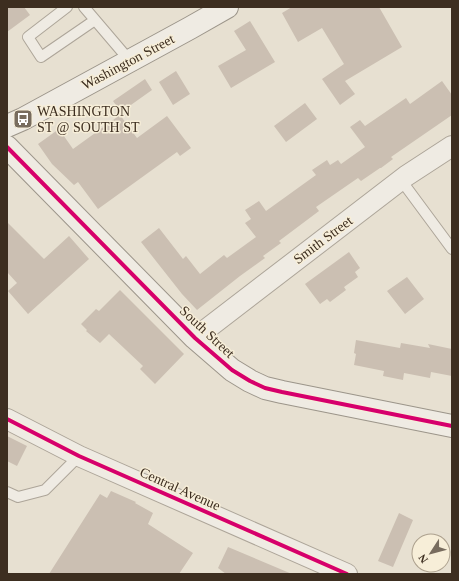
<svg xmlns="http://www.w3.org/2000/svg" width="459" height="581" font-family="'Times New Roman',serif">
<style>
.building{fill:#cbbfb2}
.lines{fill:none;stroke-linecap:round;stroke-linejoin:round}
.lane-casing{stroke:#ada599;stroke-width:12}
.street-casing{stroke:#ada599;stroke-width:22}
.secondary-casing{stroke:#9c958a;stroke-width:24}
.lane{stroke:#efebe3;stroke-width:10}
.street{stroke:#efebe3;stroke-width:20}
.secondary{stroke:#efebe3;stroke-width:22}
.cycleway-casing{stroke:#f7eed8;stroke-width:6}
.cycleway{stroke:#d6006c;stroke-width:4}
.labels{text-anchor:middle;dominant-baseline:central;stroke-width:3;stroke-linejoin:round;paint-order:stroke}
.street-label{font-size:14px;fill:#3d2e20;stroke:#f7eed8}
.poi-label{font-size:14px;fill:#3d2e20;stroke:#f7eed8;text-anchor:start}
</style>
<rect width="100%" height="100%" fill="#e7e0d1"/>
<path class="building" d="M7 7H24L30 15 7 32Z
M292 7H379L402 47 345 81 355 94 340 105 322 79 344 64 322 28 298 42 282 13Z
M250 21 275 62 231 88 218 66 246 50 234 31Z
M176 71 190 94 173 105 159 82Z
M145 79 152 90 121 112 113 101Z
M442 81 452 95V115L391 157 393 159 381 168H380L361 181 358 178 316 207 319 211 279 241 281 243 263 256 265 258 240 276 197 310 182 294 141 242 159 228 183 259 186 256 200 274 224 255 227 258 256 237 245 223 251 219 245 210 259 201 266 211 316 175 312 170 327 160 330 165 338 160 341 164 365 147 350 127 360 120 365 126 406 98 410 104Z
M305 103 317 119 286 142 274 126Z
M120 115 137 138 167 116 191 148 180 156 177 152 98 209 78 182 74 185 52 164 38 144 59 129 73 149Z
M7 222 44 259 69 236 89 259 28 314 8 291 17 283 7 272Z
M349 252 360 268 355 272 358 277 344 287 346 290 330 302 327 299 320 304 305 284Z
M407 277 424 299 405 314 387 291Z
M120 290 184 354 155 384 140 369 143 366 109 334 100 343 86 331 87 330 81 324 96 309 99 311Z
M356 340 400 348 401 343 430 348 428 344 452 349V376L431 372 430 378 404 373 403 380 383 376 384 371 354 365 356 354 354 353Z
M7 436 27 446 17 466 7 461Z
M111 491 136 502 135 503 153 513 148 524 193 553 179 574H49L100 494 107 498Z
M399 513 413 520 393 567 378 561Z
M228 547 292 574H226L218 568Z"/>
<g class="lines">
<defs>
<path id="lane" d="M67 7 28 37 41 57 95 20
M84 7 130 61
M401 180 452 249
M7 492 18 497 45 490 79 456"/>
<path id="street" d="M195 338 406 176 452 146
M7 419 79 456 347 574"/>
<path id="secondary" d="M7 126 23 119 190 28 227 7
M7 147 195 338 232 370 250 381 265 388 282 392 452 426"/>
</defs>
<use href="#lane" class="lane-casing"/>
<use href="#street" class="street-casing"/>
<use href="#secondary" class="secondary-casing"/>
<use href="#lane" class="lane"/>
<use href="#street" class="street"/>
<use href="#secondary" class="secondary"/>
<defs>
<path id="cycleway" d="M7 147 195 338 232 370 250 381 265 388 282 392 452 426
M7 419 79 456 347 574"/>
</defs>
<use href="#cycleway" class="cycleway-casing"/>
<use href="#cycleway" class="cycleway"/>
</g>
<defs>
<symbol id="bus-square" viewBox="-11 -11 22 22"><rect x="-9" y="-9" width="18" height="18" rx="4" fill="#786c5e" stroke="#f7eed8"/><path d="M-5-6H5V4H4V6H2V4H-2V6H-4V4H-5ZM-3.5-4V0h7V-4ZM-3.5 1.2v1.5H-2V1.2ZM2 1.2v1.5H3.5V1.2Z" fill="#fff"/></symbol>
</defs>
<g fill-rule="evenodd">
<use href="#bus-square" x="12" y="108" width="22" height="22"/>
</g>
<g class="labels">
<g class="street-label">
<text transform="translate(128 62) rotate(-28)">Washington Street</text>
<text transform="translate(323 240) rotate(-37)">Smith Street</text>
<text transform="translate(207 332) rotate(43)">South Street</text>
<text transform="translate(180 489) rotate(24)">Central Avenue</text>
</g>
<g class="poi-label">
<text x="37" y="111">WASHINGTON<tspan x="37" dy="16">ST @ SOUTH ST</tspan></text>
</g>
</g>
<rect width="459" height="581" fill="none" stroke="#3d2e20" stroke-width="16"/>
<g transform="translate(431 553) rotate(234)"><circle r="19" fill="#f7eed8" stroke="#ada18e"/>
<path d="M0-3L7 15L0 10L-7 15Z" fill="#786c5e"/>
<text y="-6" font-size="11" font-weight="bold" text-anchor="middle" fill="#3d2e20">N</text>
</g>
</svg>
